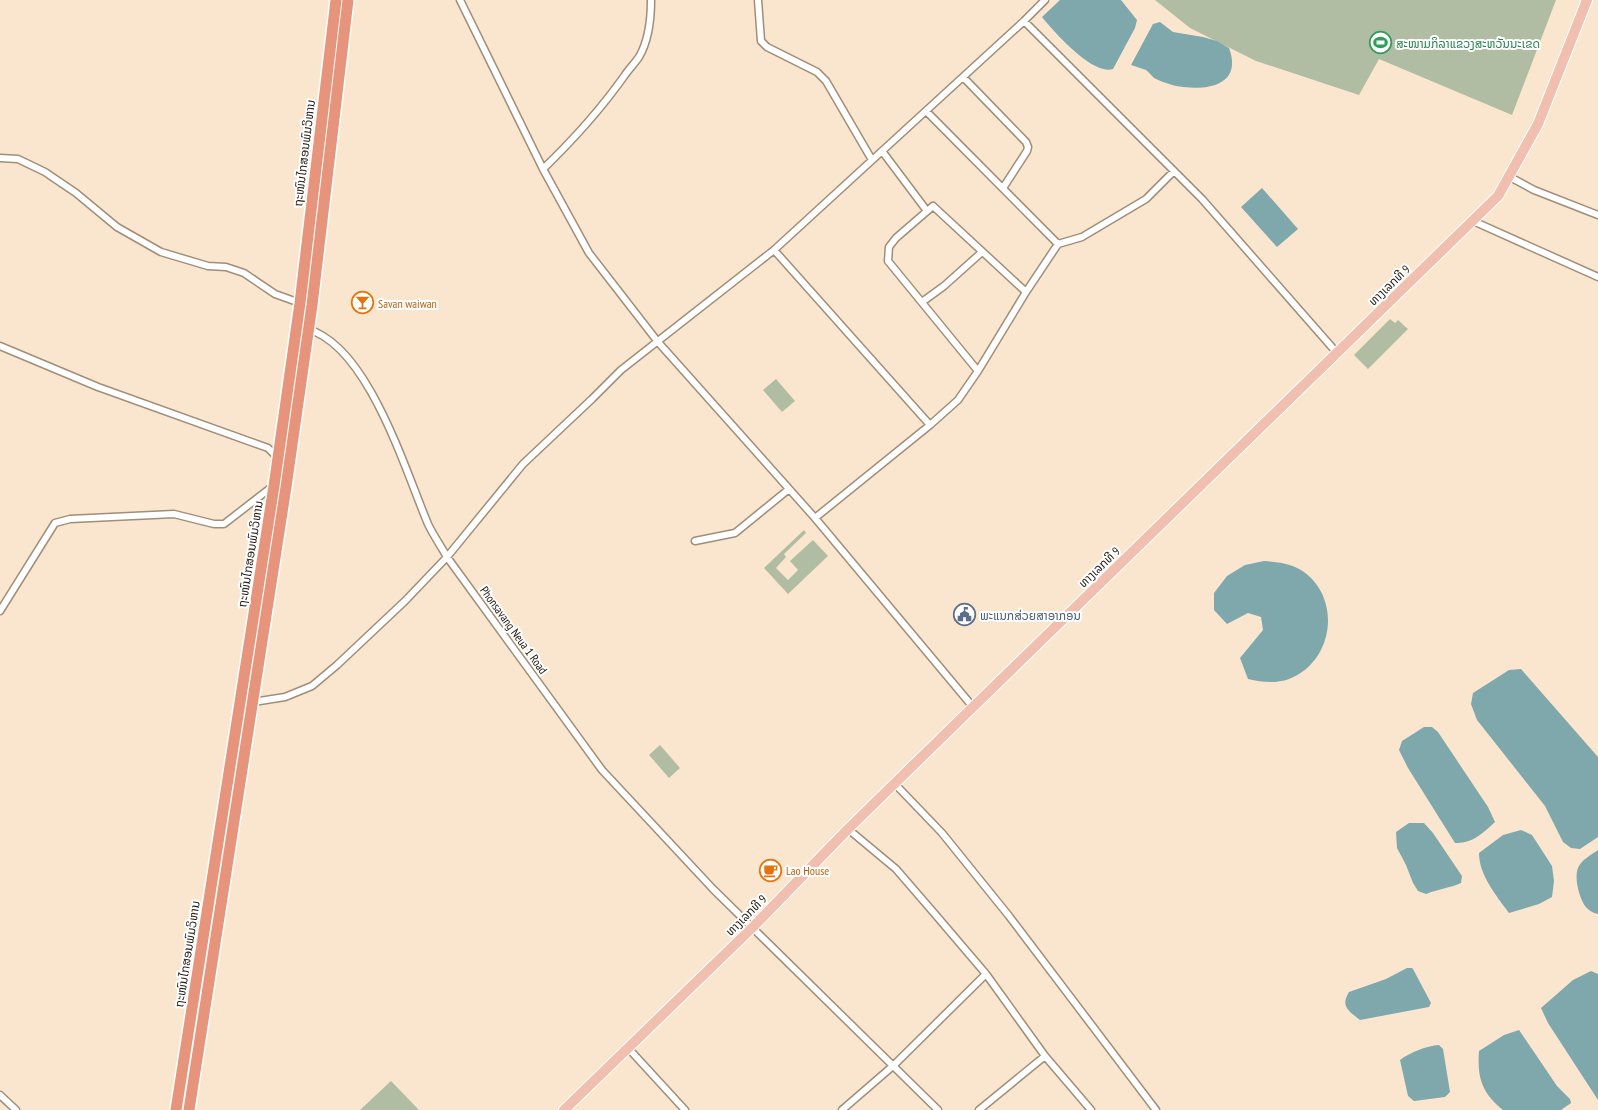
<svg xmlns="http://www.w3.org/2000/svg" width="1598" height="1110" font-family="'PT Sans Narrow','Noto Sans Lao',sans-serif">
<style>
.green{fill:#b0bda3}
.water{fill:#7fa8ad}
.lines{fill:none;stroke-linecap:round;stroke-linejoin:round}
.street-casing{stroke:#a08e78;stroke-width:9}
.primary-casing{stroke:#fff;stroke-width:12}
.highway-casing{stroke:#fff;stroke-width:14}
.street{stroke:#fff;stroke-width:6}
.primary{stroke:#f0bfb0;stroke-width:10}
.highway{stroke:#e6957c;stroke-width:11}
.labels{text-anchor:middle;dominant-baseline:central;stroke-width:4;stroke-linejoin:round;paint-order:stroke}
.leisure-label{font-size:12px;fill:#27864d;stroke:#fff;text-anchor:start}
.street-label{font-size:12px;fill:#272017;stroke:#fff}
.food-label{font-size:12px;fill:#c56008;stroke:#fff;text-anchor:start}
.service-label{font-size:12px;fill:#4e5e75;stroke:#fff;text-anchor:start}
</style>
<rect width="100%" height="100%" fill="#fae6ce"/>
<path class="green" d="M1155 0H1556L1512 115 1379 59 1359 95 1256 61 1190 28Z
M1390 319 1395 323 1398 320 1408 329 1368 369 1354 355Z
M776 379 795 401 782 412 763 390Z
M804 530 806 533 784 554 786 557 776 568 788 580 798 570 790 561 813 540 828 556 788 594 764 568Z
M660 745 680 768 669 778 649 755Z
M391 1081 419 1110H360Z"/>
<path class="water" d="M1060 0H1121L1137 20 1135 28 1113 69C1093 76 1054 32 1042 17Z
M1160 22 1173 32 1203 37 1217 41 1229 48C1244 88 1201 92 1172 85 1167 83 1159 81 1154 78 1151 75 1149 72 1146 70 1141 68 1136 67 1131 65L1153 24Z
M1262 188 1298 229 1277 247 1241 207Z
M1264 561C1277 562 1289 563 1301 570 1342 596 1335 661 1289 679 1275 684 1262 682 1248 679L1240 658 1263 630 1261 617 1248 613 1227 624 1214 610V593L1227 576 1245 565Z
M1521 669 1598 757V837L1580 849 1571 848 1563 842 1545 806 1477 720 1471 704 1473 693 1509 670Z
M1424 727H1432L1438 732 1488 807 1495 822C1483 833 1472 844 1455 843L1408 768 1399 750 1402 741Z
M1409 823H1424L1433 833 1462 876 1461 883C1450 888 1438 889 1426 894L1418 891 1413 883 1406 865 1397 848 1396 832Z
M1521 830 1532 835 1552 866 1554 881 1552 897 1539 904 1509 913C1496 895 1479 875 1479 853L1503 835Z
M1598 850V914C1593 913 1588 910 1585 906 1579 897 1574 878 1578 868 1581 860 1591 855 1598 850Z
M1407 968H1412L1413 969 1431 1003 1429 1007 1360 1020C1349 1011 1340 1007 1349 992L1386 979Z
M1591 971 1598 974V1100L1548 1023 1541 1008 1573 980Z
M1519 1030 1557 1086 1570 1099 1571 1103 1561 1110H1503C1482 1093 1477 1078 1479 1051L1504 1035Z
M1439 1045 1443 1049 1450 1092 1445 1097 1414 1101 1408 1096 1400 1060C1411 1052 1426 1046 1439 1045Z"/>
<g class="lines">
<defs>
<path id="street" d="M460 0 543 169 589 253 658 342 815 518 973 707
M758 0 761 41 767 47 817 72 826 81 872 160
M1024 21 1202 199 1337 353
M963 77 1026 142 1028 147 1027 151 1003 188
M926 111 1058 244
M882 151 927 211
M0 158 18 159 45 172 76 193 117 227 161 252 208 266 226 267 244 273 275 294 300 303
M543 169C573 140 601 109 625 75 629 69 635 63 639 57 649 40 651 18 651 0
M1510 177 1534 190 1598 215
M1473 221 1598 277
M774 250 930 425
M922 302 944 286 982 252
M307 329C368 345 405 470 428 524 433 535 441 546 447 557L602 770 713 889 938 1110
M0 346 98 387 268 448 278 458
M978 371 888 261 889 247 896 238 933 206 1026 292
M815 518 930 425 958 400 978 371 1026 292 1058 244 1082 237 1146 199 1174 171
M695 541 735 533 789 489
M0 611 55 523 70 519 174 514 214 524H224L273 486
M253 702 285 697 312 686 337 665 405 601 447 557 523 464 592 399 621 370 774 250 1024 21 1045 0
M895 784 942 833 1009 916 1156 1110
M848 829 896 869 934 913 986 974 1045 1056 1091 1110
M629 1049 685 1110
M0 1095 16 1110
M842 1110 894 1065 986 974
M979 1110 1045 1056"/>
<path id="primary" d="M564 1110 753 927 848 829 973 707 1498 196 1538 124 1587 0"/>
<path id="highway" d="M176 1110 274 486 300 303 336 0
M189 1110 286 487 312 305 348 0"/>
</defs>
<use href="#street" class="street-casing"/>
<use href="#primary" class="primary-casing"/>
<use href="#highway" class="highway-casing"/>
<use href="#street" class="street"/>
<use href="#primary" class="primary"/>
<use href="#highway" class="highway"/>
</g>
<defs>
<symbol id="stadium-ring" viewBox="-11 -11 22 22"><circle r="9.5" fill="#fff" stroke="#2e9e5b" stroke-width="1.5"/><path d="M0-5a6.5 5 0 1 0 0 10a6.5 5 0 1 0 0-10ZM-3.5-1.8h7v3.6h-7Z" fill="#2e9e5b"/></symbol>
<symbol id="bar-ring" viewBox="-11 -11 22 22"><circle r="9.5" fill="#fff" stroke="#e8710a" stroke-width="1.5"/><path d="M-6-5H6L.8 .8V4.5H3.5V6h-7V4.5H-.8V.8Z" fill="#e8710a"/></symbol>
<symbol id="civic-ring" viewBox="-11 -11 22 22"><circle r="9.5" fill="#fff" stroke="#5c6f8a" stroke-width="1.5"/><path d="M-.6-6.5H3V-4.5H.6V-3L4-1V1h2V6H-6V1h2V-1L-.6-3ZM-1.2 2.5V6h2.4V2.5Z" fill="#5c6f8a"/></symbol>
<symbol id="cafe-ring" viewBox="-11 -11 22 22"><circle r="9.5" fill="#fff" stroke="#e8710a" stroke-width="1.5"/><path d="M-5.5-4.5H6V0H3Q3 3.5 0 3.5H-2.5Q-5.5 3.5-5.5 0ZM3-3.2v2h1.7v-2ZM-6 4.5H4V6H-6Z" fill="#e8710a"/></symbol>
</defs>
<g fill-rule="evenodd">
<use href="#stadium-ring" x="1368" y="30" width="25" height="25"/>
<use href="#bar-ring" x="350" y="290" width="25" height="25"/>
<use href="#civic-ring" x="952" y="602" width="25" height="25"/>
<use href="#cafe-ring" x="758" y="858" width="25" height="25"/>
</g>
<g class="labels">
<g class="leisure-label">
<text x="1396" y="43">ສະໜາມກິລາແຂວງສະຫວັນນະເຂດ</text>
</g>
<g class="street-label">
<text transform="translate(304 153) rotate(-83)">ຖະໜົນໄກສອນພົມວິຫານ</text>
<text transform="translate(1389 285) rotate(-44)">ທາງເລກທີ 9</text>
<text transform="translate(250 554) rotate(-81)">ຖະໜົນໄກສອນພົມວິຫານ</text>
<text transform="translate(1099 567) rotate(-44)">ທາງເລກທີ 9</text>
<text transform="translate(514 630) rotate(54)">Phonsavang Neua 1 Road</text>
<text transform="translate(746 915) rotate(-45)">ທາງເລກທີ 9</text>
<text transform="translate(187 954) rotate(-81)">ຖະໜົນໄກສອນພົມວິຫານ</text>
</g>
<g class="food-label">
<text x="378" y="303">Savan waiwan</text>
<text x="786" y="870">Lao House</text>
</g>
<g class="service-label">
<text x="980" y="615">ພະແນກສ່ວຍສາອາກອນ</text>
</g>
</g>
</svg>
